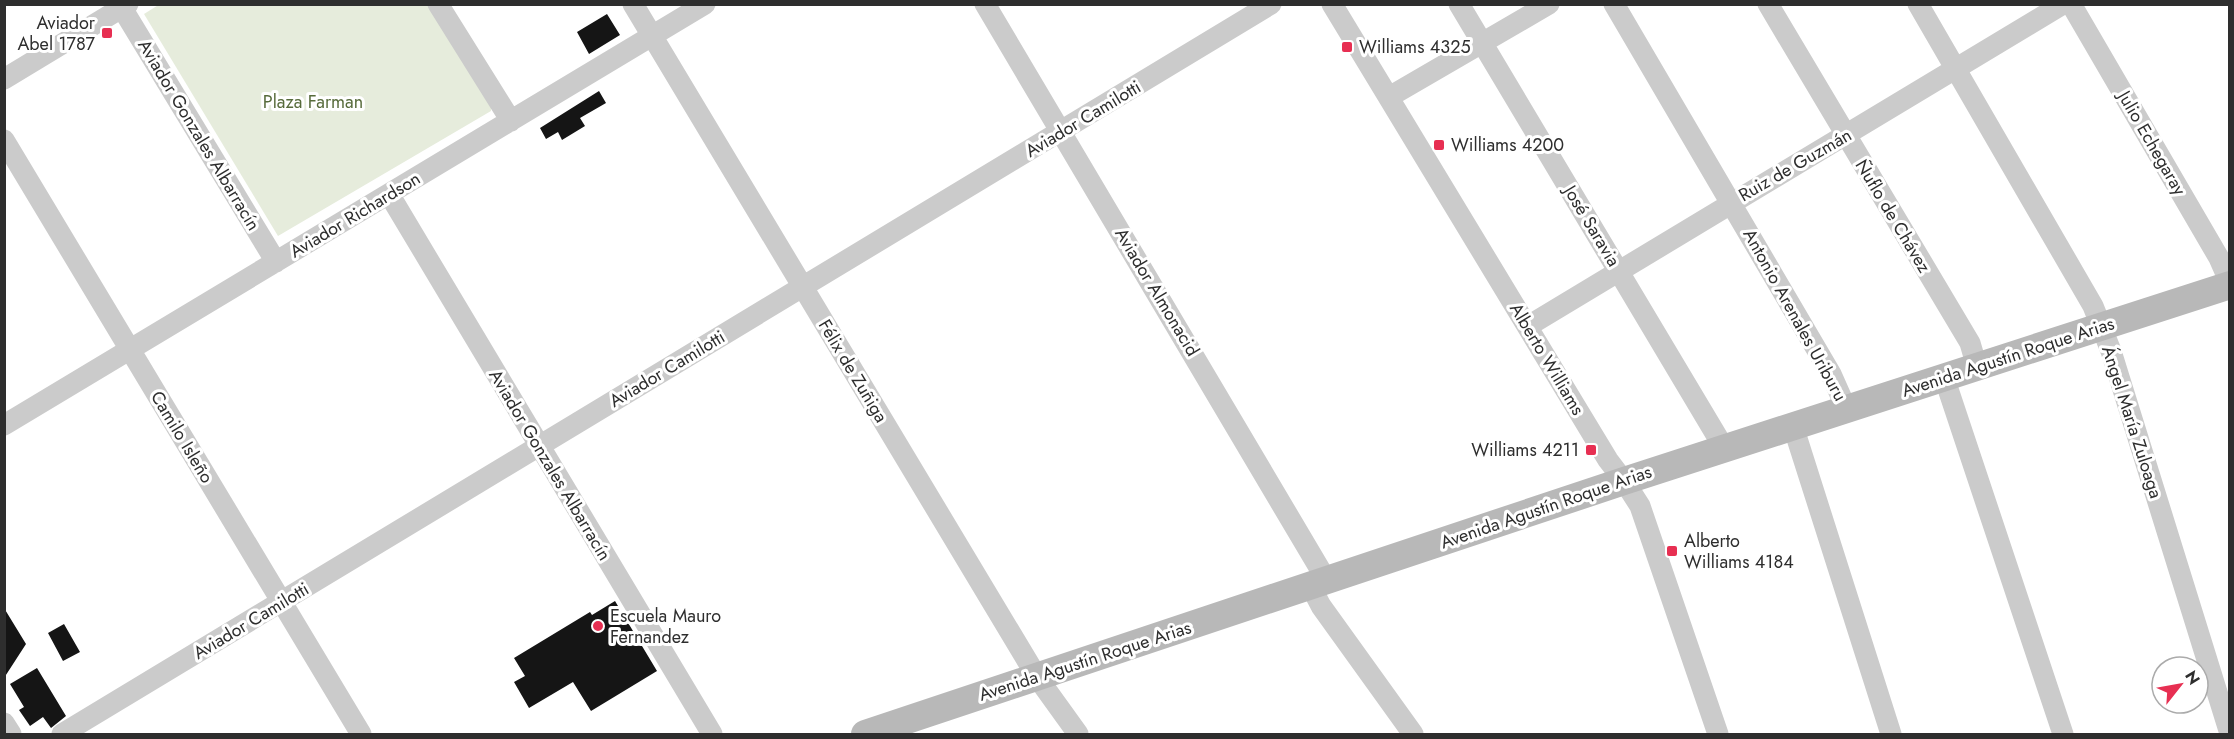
<svg xmlns="http://www.w3.org/2000/svg" width="2234" height="739" font-family="Jost,sans-serif">
<style>
.green{fill:#e6ecdc}
.building{fill:#151515}
.lines{fill:none;stroke-linecap:round;stroke-linejoin:round}
.minor{stroke:#cbcbcb;stroke-width:21}
.secondary{stroke:#b8b8b8;stroke-width:28}
.poi-dot{fill:#e72f52;stroke:#fff;stroke-width:2}
.labels{text-anchor:middle;dominant-baseline:central;stroke-width:6;stroke-linejoin:round;paint-order:stroke}
.poi-label{font-size:18px;fill:#2e2e2e;stroke:#fff;text-anchor:start}
.park-label{font-size:18px;fill:#576b3b;stroke:#fff}
.street-label{font-size:18px;fill:#2e2e2e;stroke:#fff}
</style>
<rect width="100%" height="100%" fill="#fff"/>
<path class="green" d="M160 4 430 5 491 102V111L278 236 144 14Z"/>
<path class="building" d="M607 14 620 35 589 54 577 32Z
M599 91 606 103 580 118 585 126 562 140 558 132 546 139 540 128Z
M615 601 657 671 591 711 573 682 529 708 514 682 525 676 514 658 590 612 592 615Z
M4 608 26 644 4 678Z
M64 624 80 652 63 661 48 633Z
M37 668 66 716 51 728 43 717 30 726 19 710 24 707 10 684Z"/>
<g class="lines">
<path class="minor" d="M438 4 511 121
M633 4 1037 677 1078 734
M985 4 1327 581
M1332 4 1608 460 1624 481 1640 506 1718 734
M1459 4 1724 448
M1614 4 1831 374 1847 410
M1768 4 1970 343 1977 367
M1918 4 2093 306 2111 351 2230 734
M2071 4 2219 258 2230 283
M122 8 276 262
M4 79 128 4
M1389 97 1549 4
M4 140 361 734
M389 194 712 734
M1528 326 2063 4
M1944 377 2063 734
M4 425 705 4
M1793 426 1891 734
M1310 585 1321 606 1413 734
M4 723 11 734
M62 734 1271 4"/>
<path class="secondary" d="M865 734 1624 481 2230 285"/>
</g>
<g class="poi-dot">
<rect x="101" y="27" width="12" height="12" rx="3"/>
<rect x="1341" y="41" width="12" height="12" rx="3"/>
<rect x="1433" y="139" width="12" height="12" rx="3"/>
<rect x="1585" y="444" width="12" height="12" rx="3"/>
<rect x="1666" y="545" width="12" height="12" rx="3"/>
<circle cx="598" cy="626" r="6"/>
</g>
<g class="labels">
<g class="poi-label">
<text x="95" y="23" text-anchor="end">Aviador<tspan x="95" dy="21">Abel 1787</tspan></text>
<text x="1359" y="47">Williams 4325</text>
<text x="1451" y="145">Williams 4200</text>
<text x="1579" y="450" text-anchor="end">Williams 4211</text>
<text x="1684" y="541">Alberto<tspan x="1684" dy="21">Williams 4184</tspan></text>
<text x="610" y="616">Escuela Mauro<tspan x="610" dy="21">Fernandez</tspan></text>
</g>
<g class="park-label">
<text x="313" y="102">Plaza Farman</text>
</g>
<g class="street-label">
<text transform="translate(1083 119) rotate(-31)">Aviador Camilotti</text>
<text transform="translate(199 135) rotate(59)">Aviador Gonzales Albarracín</text>
<text transform="translate(2152 143) rotate(60)">Julio Echegaray</text>
<text transform="translate(1795 165) rotate(-30)">Ruiz de Guzmán</text>
<text transform="translate(355 215) rotate(-31)">Aviador Richardson</text>
<text transform="translate(1893 216) rotate(59)">Ñuflo de Chávez</text>
<text transform="translate(1592 226) rotate(59)">José Saravia</text>
<text transform="translate(1157 292) rotate(59)">Aviador Almonacid</text>
<text transform="translate(1795 315) rotate(61)">Antonio Arenales Uriburu</text>
<text transform="translate(2008 357) rotate(-18)">Avenida Agustín Roque Arias</text>
<text transform="translate(1547 359) rotate(59)">Alberto Williams</text>
<text transform="translate(667 369) rotate(-31)">Aviador Camilotti</text>
<text transform="translate(853 371) rotate(59)">Félix de Zuñiga</text>
<text transform="translate(2132 422) rotate(72)">Ángel María Zuloaga</text>
<text transform="translate(182 437) rotate(59)">Camilo Isleño</text>
<text transform="translate(550 465) rotate(59)">Aviador Gonzales Albarracín</text>
<text transform="translate(1546 507) rotate(-19)">Avenida Agustín Roque Arias</text>
<text transform="translate(251 621) rotate(-31)">Aviador Camilotti</text>
<text transform="translate(1085 661) rotate(-18)">Avenida Agustín Roque Arias</text>
</g>
</g>
<rect width="2234" height="739" fill="none" stroke="#2e2e2e" stroke-width="12"/>
<g transform="translate(2180 685) rotate(59)"><circle r="28" fill="#ffffff" stroke="#ababab" stroke-width="1.5"/>
<path d="M0-4.5L10 22L0 15L-10 22Z" fill="#e72f52"/>
<text y="-9" font-size="16" font-weight="bold" text-anchor="middle" fill="#2e2e2e">N</text>
</g>
</svg>
